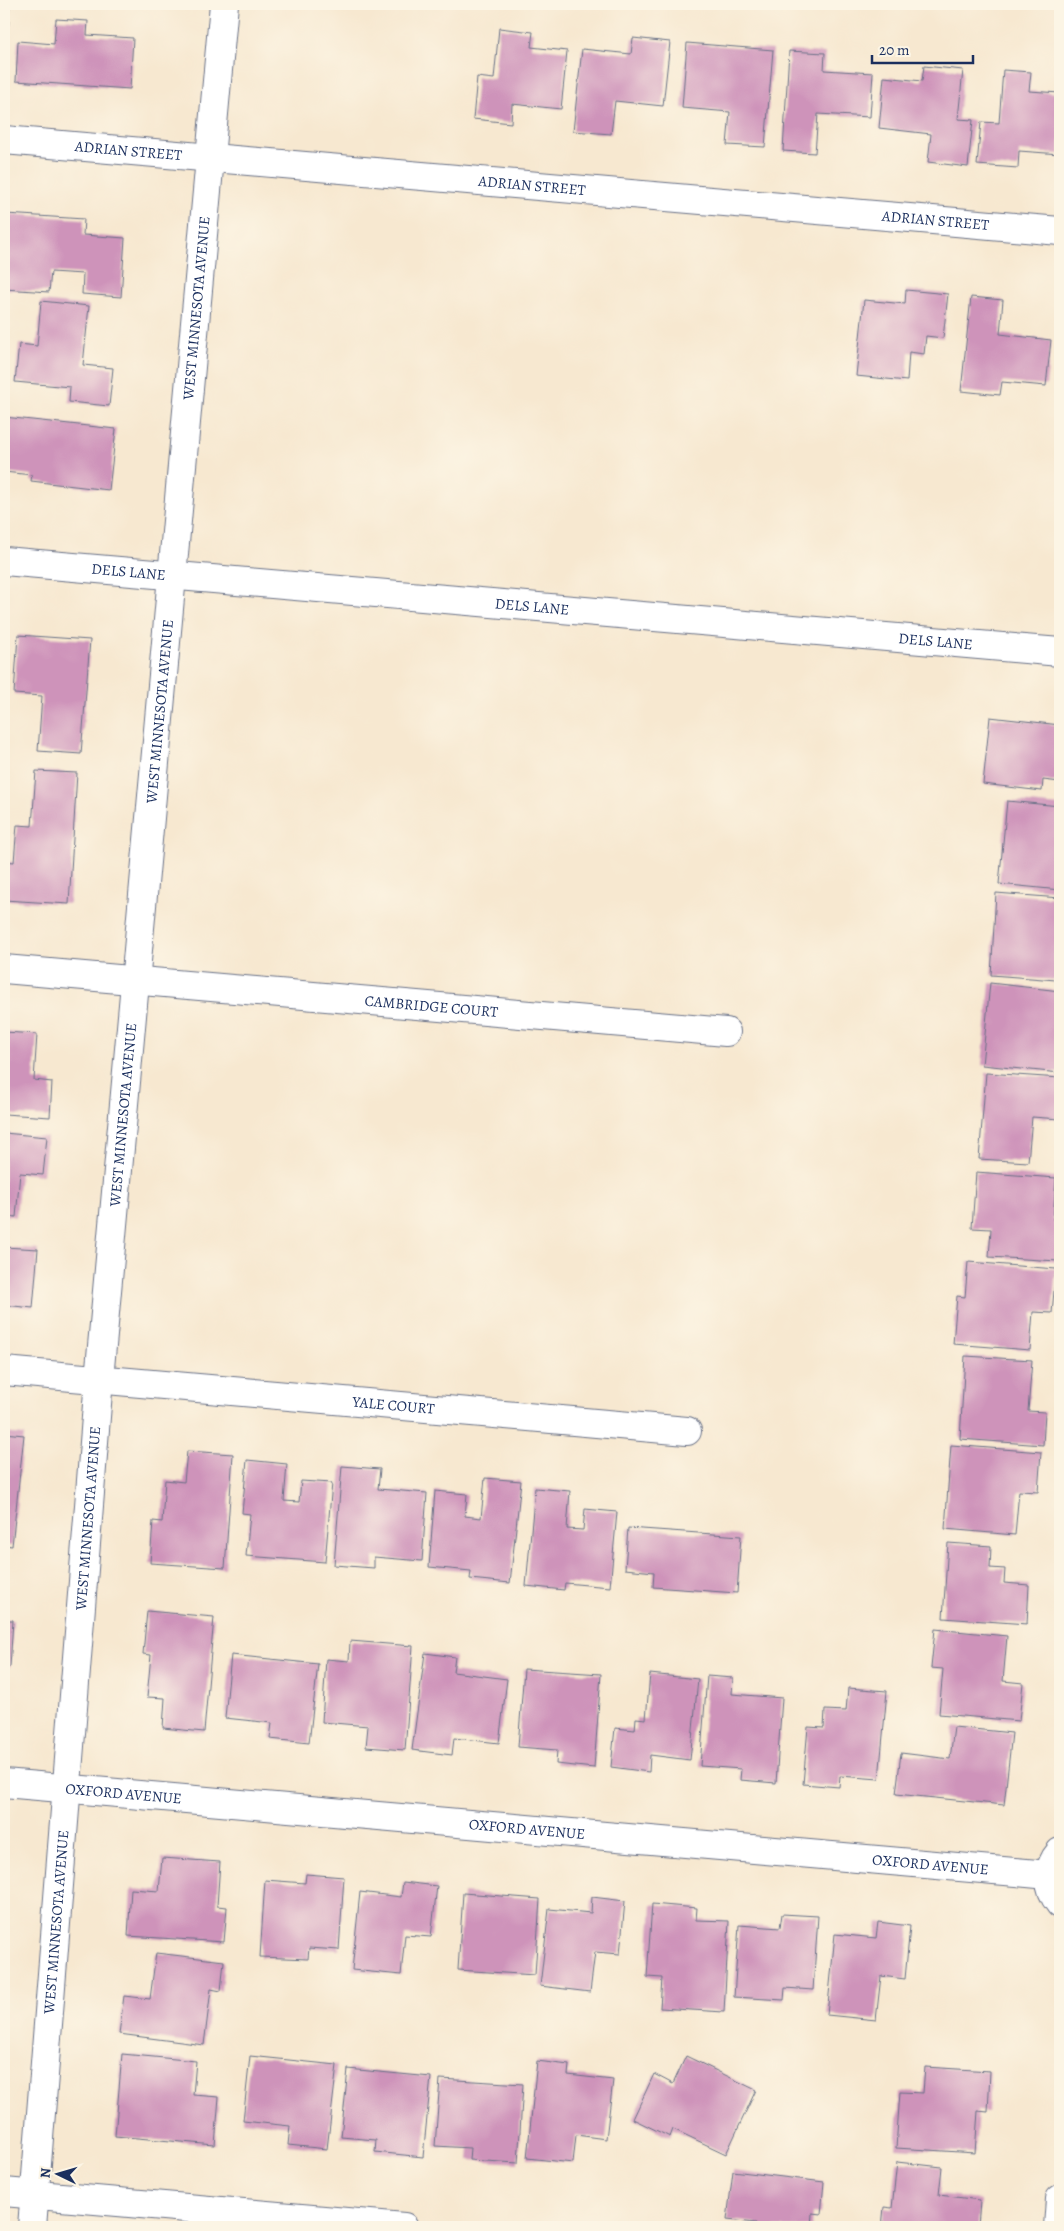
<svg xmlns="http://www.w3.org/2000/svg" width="1064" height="2231" font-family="Alegreya,serif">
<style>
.building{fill:#ce93ba}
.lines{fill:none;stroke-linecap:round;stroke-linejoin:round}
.minor-casing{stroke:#687086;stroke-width:30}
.minor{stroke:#fff;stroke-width:28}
.labels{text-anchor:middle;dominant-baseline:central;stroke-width:5;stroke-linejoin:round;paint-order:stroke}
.street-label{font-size:15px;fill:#1b2f5e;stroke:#fcf5e5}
</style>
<rect width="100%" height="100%" fill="#fcf5e5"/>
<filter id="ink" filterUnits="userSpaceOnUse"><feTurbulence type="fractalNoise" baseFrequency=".02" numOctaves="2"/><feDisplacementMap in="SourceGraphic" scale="10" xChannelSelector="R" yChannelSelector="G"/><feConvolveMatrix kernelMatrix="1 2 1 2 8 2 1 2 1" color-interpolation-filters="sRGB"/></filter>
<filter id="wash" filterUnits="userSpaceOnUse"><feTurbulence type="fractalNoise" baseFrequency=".0096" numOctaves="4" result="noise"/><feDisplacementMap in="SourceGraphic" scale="20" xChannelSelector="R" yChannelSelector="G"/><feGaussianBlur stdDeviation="1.12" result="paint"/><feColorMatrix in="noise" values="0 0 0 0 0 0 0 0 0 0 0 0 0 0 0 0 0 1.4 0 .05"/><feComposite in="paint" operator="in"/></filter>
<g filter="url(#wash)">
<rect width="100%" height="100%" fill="#f7e8d0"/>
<g id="blocks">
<path class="building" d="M4 4H10L5 80 4 79Z
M56 19 88 21 87 35 133 38 130 89 16 81 18 41 54 44Z
M499 28 533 32 531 47 567 51 561 109 512 104 511 123 473 119 477 77 494 79Z
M633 38 670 42 663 106 615 101 611 134 573 131 582 49 631 54Z
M687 43 773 50 765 147 727 145 730 112 682 108Z
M789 51 825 53 824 70 873 73 870 117 818 114 815 153 783 151Z
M924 66 963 70 958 119 973 120 968 167 928 162 931 134 879 128 884 77 922 81Z
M1003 70 1031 72 1029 91 1060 93V154L1019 151 1018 168 977 165 981 122 999 123Z
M6 214 84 219 83 235 125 238 121 297 82 294 83 274 51 272 49 292 4 289Z
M906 290 948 294 943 338 926 336 924 354 909 352 907 381 856 376 864 300 905 304Z
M971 297 1003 300 1000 334 1051 340 1046 386 1002 382 1000 395 961 391Z
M41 301 89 306 83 365 113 368 109 406 69 402 70 387 15 382 19 344 37 346Z
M4 417 116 429 109 490 31 481 32 475 4 472Z
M4 635H8L5 670H4Z
M18 635 90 640 81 754 38 751 42 696 14 694Z
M990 717 1060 725V782L1043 780 1042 791 983 784Z
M36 771 77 773 69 904 4 900 5 861 14 862 17 825 32 826Z
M1007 801 1060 806V890L999 884Z
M996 893 1060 898V937L1056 980 991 975Z
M990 983 1060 991 1056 1036H1060V1073L982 1065Z
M4 1032 37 1034 34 1080 52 1082 50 1117 4 1114Z
M986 1073 1060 1078V1119L1032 1117 1028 1162 979 1159Z
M4 1133 47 1137 43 1175 20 1173 16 1217 4 1215Z
M976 1172 1056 1178 1053 1220H1060L1058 1261 989 1257 991 1229 972 1228Z
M4 1247 38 1249 33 1308 4 1305Z
M968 1262 1056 1269 1052 1313 1033 1312 1030 1350 953 1344 957 1296 965 1297Z
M965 1356 1032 1360 1028 1411 1045 1412 1043 1445 960 1439Z
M4 1433 24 1435 12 1546 4 1545Z
M951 1445 1041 1452 1038 1492 1019 1491 1015 1535 945 1529Z
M187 1451 233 1454 225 1568 150 1563 153 1521 162 1522 165 1480 184 1482Z
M247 1460 287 1464 284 1501 299 1502 301 1481 332 1483 325 1562 246 1556 250 1514 242 1513Z
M342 1466 380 1469 378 1489 427 1493 422 1561 374 1557V1568L334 1565Z
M485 1478 521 1481 510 1583 470 1579 471 1571 429 1567 435 1491 467 1494 465 1516 481 1518Z
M535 1488 570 1491 567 1529 583 1530 585 1509 617 1512 610 1587 565 1583 564 1590 526 1586Z
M628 1528 741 1536 737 1593 653 1587 654 1572 625 1569Z
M948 1543 991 1546 990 1568 1005 1569 1004 1583 1029 1585 1027 1624 943 1618Z
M147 1611 214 1617 204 1732 163 1728 165 1698 147 1697 151 1655 143 1654Z
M4 1620H13L10 1667H4Z
M935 1629 1007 1636 1003 1681 1023 1683 1019 1721 939 1714 943 1669 931 1668Z
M350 1641 413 1646 405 1750 366 1747 368 1726 322 1722 326 1659 349 1661Z
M425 1653 455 1657 453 1672 507 1679 499 1743 454 1738 452 1755 412 1750Z
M231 1655 318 1664 309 1743 270 1739 272 1723 225 1718Z
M524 1669 601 1674 594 1768 556 1764 557 1750 518 1747Z
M650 1674 698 1679 690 1760 650 1755 649 1772 611 1767 615 1728 635 1730 636 1718 646 1719Z
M707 1676 733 1678 732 1694 782 1698 776 1783 740 1780 741 1769 700 1766Z
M848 1688 887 1691 879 1779 840 1776 839 1787 803 1784 808 1727 824 1728 825 1710 846 1711Z
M954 1727 1012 1733 1004 1805 896 1794 901 1753 950 1759Z
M162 1858 220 1862 217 1906 227 1907 224 1942 128 1936 131 1889 159 1891Z
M306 1874 344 1877 339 1950 309 1948 308 1959 260 1957 265 1880 305 1883Z
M403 1882 437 1886 431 1937 405 1935 401 1975 352 1970 360 1892 401 1897Z
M463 1893 540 1899 535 1975 458 1970Z
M592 1897 625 1901 620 1954 595 1952 590 1992 540 1986 549 1909 591 1913Z
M652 1904 697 1908 696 1920 729 1921 724 2012 660 2008 662 1978 647 1977Z
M782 1914 818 1916 813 1990 785 1988 784 2000 734 1997 739 1925 780 1928Z
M878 1922 910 1926 905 1979 881 1976 876 2020 827 2015 835 1934 876 1938Z
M156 1953 224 1961 221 1991 211 1989 204 2045 119 2034 124 1996 150 1999Z
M122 2054 196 2061 193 2095 219 2097 215 2145 115 2136Z
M250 2056 337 2065 327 2149 288 2145 290 2126 243 2121Z
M686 2056 756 2090 726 2154 673 2129 670 2137 633 2119 654 2074 673 2084Z
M537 2061 569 2065 568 2075 613 2080 606 2139 576 2135 573 2163 527 2158Z
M925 2067 990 2071 988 2112 978 2111 975 2153 896 2148 900 2092 923 2093Z
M348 2069 431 2077 423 2157 375 2152 376 2140 341 2137Z
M440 2079 523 2084 518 2163 469 2160 470 2148 435 2146Z
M897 2162 942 2167 939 2195 980 2200 978 2227H882L884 2207 892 2208Z
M733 2171 824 2182 821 2214 812 2213 811 2227H756V2223L727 2220Z"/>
</g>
</g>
<g filter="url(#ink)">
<use href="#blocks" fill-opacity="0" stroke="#687086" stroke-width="1"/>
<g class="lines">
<defs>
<g id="minor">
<path id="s1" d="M4 140 1060 231"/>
<path id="s2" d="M4 561 1060 652"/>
<path id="s3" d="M4 969 726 1032"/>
<path id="s4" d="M4 1371 687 1431"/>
<path id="s5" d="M4 1783 1049 1875"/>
<path d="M1060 1852C1046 1868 1047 1888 1060 1904"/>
<path d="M4 2192 404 2227"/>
<path id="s6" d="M32 2227 99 1379 224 4"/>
<path d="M1058 2227 1060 2199"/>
</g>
</defs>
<use href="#minor" class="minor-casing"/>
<use href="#minor" class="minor"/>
</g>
</g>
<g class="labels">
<g class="street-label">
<text stroke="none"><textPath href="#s1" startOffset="125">ADRIAN STREET</textPath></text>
<text stroke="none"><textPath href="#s1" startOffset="530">ADRIAN STREET</textPath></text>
<text stroke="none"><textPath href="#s1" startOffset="935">ADRIAN STREET</textPath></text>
<text stroke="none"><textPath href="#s6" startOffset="1926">WEST MINNESOTA AVENUE</textPath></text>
<text stroke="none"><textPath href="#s2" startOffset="125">DELS LANE</textPath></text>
<text stroke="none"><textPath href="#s2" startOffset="530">DELS LANE</textPath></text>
<text stroke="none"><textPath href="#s2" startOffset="935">DELS LANE</textPath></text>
<text stroke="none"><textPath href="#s6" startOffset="1521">WEST MINNESOTA AVENUE</textPath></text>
<text stroke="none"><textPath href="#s3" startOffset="429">CAMBRIDGE COURT</textPath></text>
<text stroke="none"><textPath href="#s6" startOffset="1116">WEST MINNESOTA AVENUE</textPath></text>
<text stroke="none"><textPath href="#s4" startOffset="391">YALE COURT</textPath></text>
<text stroke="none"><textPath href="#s6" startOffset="711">WEST MINNESOTA AVENUE</textPath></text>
<text stroke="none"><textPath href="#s5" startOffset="120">OXFORD AVENUE</textPath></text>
<text stroke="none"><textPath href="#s5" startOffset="525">OXFORD AVENUE</textPath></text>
<text stroke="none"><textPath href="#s5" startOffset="930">OXFORD AVENUE</textPath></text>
<text stroke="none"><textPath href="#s6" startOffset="306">WEST MINNESOTA AVENUE</textPath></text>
</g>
</g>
<rect width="1064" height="2231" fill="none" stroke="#fcf5e5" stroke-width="20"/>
<g transform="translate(58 2174) rotate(275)" stroke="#fcf5e5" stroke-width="4" paint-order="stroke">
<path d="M0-4L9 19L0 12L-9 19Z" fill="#1b2f5e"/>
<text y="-8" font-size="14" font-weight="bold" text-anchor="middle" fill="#1b2f5e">N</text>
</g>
<path d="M872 55v8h101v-8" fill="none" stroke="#1b2f5e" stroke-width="2.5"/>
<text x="879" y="55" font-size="15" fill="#1b2f5e" stroke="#fcf5e5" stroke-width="4" paint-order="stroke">20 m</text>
</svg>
